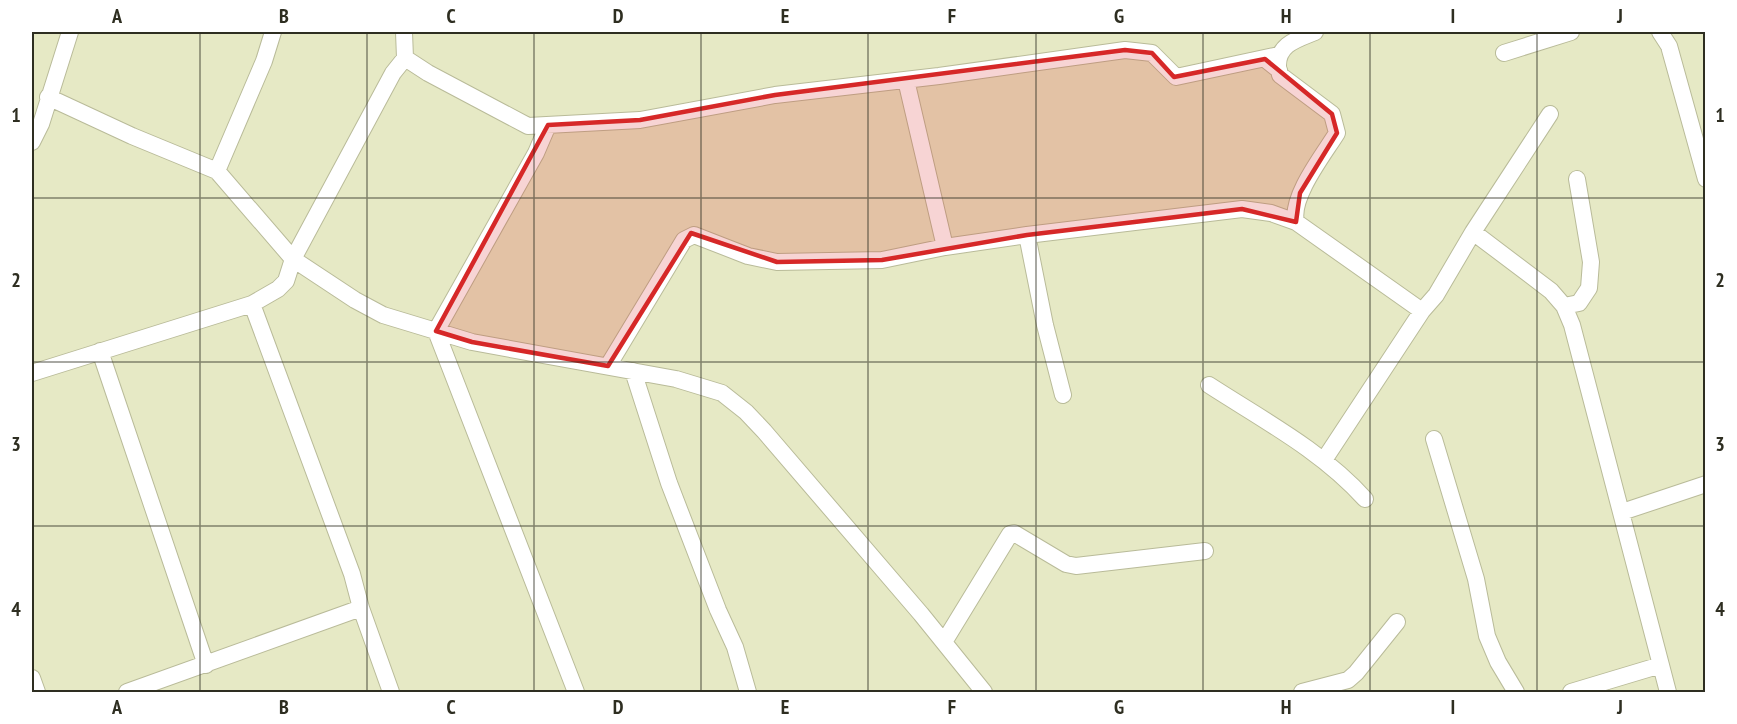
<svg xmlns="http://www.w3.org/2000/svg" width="1737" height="724" font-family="'PT Sans Narrow',sans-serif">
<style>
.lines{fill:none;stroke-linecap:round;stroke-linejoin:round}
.minor-casing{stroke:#b9bb99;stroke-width:18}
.minor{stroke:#fff;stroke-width:16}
.marked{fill:#d62828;fill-opacity:0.2;stroke:#d62828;stroke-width:4.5;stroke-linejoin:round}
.grid{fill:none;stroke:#2e2e21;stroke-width:1.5;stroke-opacity:0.55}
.neatline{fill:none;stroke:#2e2e21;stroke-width:2}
.grid-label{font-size:20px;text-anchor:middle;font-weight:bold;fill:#2e2e21}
</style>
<rect width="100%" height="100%" fill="#e6e9c5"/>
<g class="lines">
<defs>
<path id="minor" d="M1660 32 1669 46 1706 179
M1504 53 1571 32
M405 58 428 73 528 126 640 120 775 95 939 76 1125 50 1152 53 1176 77 1279 55
M1265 59 1279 70 1280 75 1332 114 1337 133C1324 154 1290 197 1296 222L1422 311
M1278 67C1277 44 1298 39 1315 32
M906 80 945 247
M48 97 132 136 217 171 293 259 355 300 383 315 472 342 676 379 722 393 746 412 764 431 921 614 984 692
M548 125 536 153 436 331 576 692
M32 142 41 124 70 32
M217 171 264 61 273 32
M1473 232 1551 291 1564 306 1572 325 1668 692
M1027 235 1045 325 1063 395
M1564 306 1579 303 1589 288 1591 262 1577 179
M100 351 206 665
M608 366 684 240 694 235 748 256 777 262 882 260 945 247 1027 235 1242 209 1271 213 1296 222
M633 371 669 483 718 610 735 647 748 692
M32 373 252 304 278 289 286 281 293 259 393 73 405 58 404 32
M1209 385C1263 420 1322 451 1365 499
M1434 439 1476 579 1487 636 1498 662 1516 692
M1324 460 1422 311 1436 295 1473 232 1550 114
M1622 512 1706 484
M361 608 391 692
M944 642 1010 534 1014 533 1066 564 1076 566 1205 551
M32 678 37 692
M127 692 361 608 352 574 252 304
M1302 692 1348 680 1356 673 1397 622
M1571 692 1661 665"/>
</defs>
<use href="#minor" class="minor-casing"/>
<use href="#minor" class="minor"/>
</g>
<path class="marked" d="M1125 50 1152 53 1174 77 1265 59 1332 114 1337 133 1300 193 1296 222 1242 209 1027 235 882 260 777 262 691 233 608 366 472 342 436 331 548 125 640 120 775 95Z"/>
<path class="grid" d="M200 32V692M367 32V692M534 32V692M701 32V692M868 32V692M1036 32V692M1203 32V692M1370 32V692M1537 32V692M32 198H1706M32 362H1706M32 526H1706"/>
<rect width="1737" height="724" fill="none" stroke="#ffffff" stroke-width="66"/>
<rect x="33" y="33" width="1671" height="658" class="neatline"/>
<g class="grid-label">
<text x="117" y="23">A</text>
<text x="284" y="23">B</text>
<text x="451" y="23">C</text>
<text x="618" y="23">D</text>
<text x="785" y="23">E</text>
<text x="952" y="23">F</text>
<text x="1119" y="23">G</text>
<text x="1286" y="23">H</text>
<text x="1453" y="23">I</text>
<text x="1620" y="23">J</text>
<text x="16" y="122">1</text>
<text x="1720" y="122">1</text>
<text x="16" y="287">2</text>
<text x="1720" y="287">2</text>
<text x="16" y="451">3</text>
<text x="1720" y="451">3</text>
<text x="16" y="616">4</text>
<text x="1720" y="616">4</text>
<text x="117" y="714">A</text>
<text x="284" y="714">B</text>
<text x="451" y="714">C</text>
<text x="618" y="714">D</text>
<text x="785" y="714">E</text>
<text x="952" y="714">F</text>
<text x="1119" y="714">G</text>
<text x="1286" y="714">H</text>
<text x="1453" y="714">I</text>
<text x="1620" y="714">J</text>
</g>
</svg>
